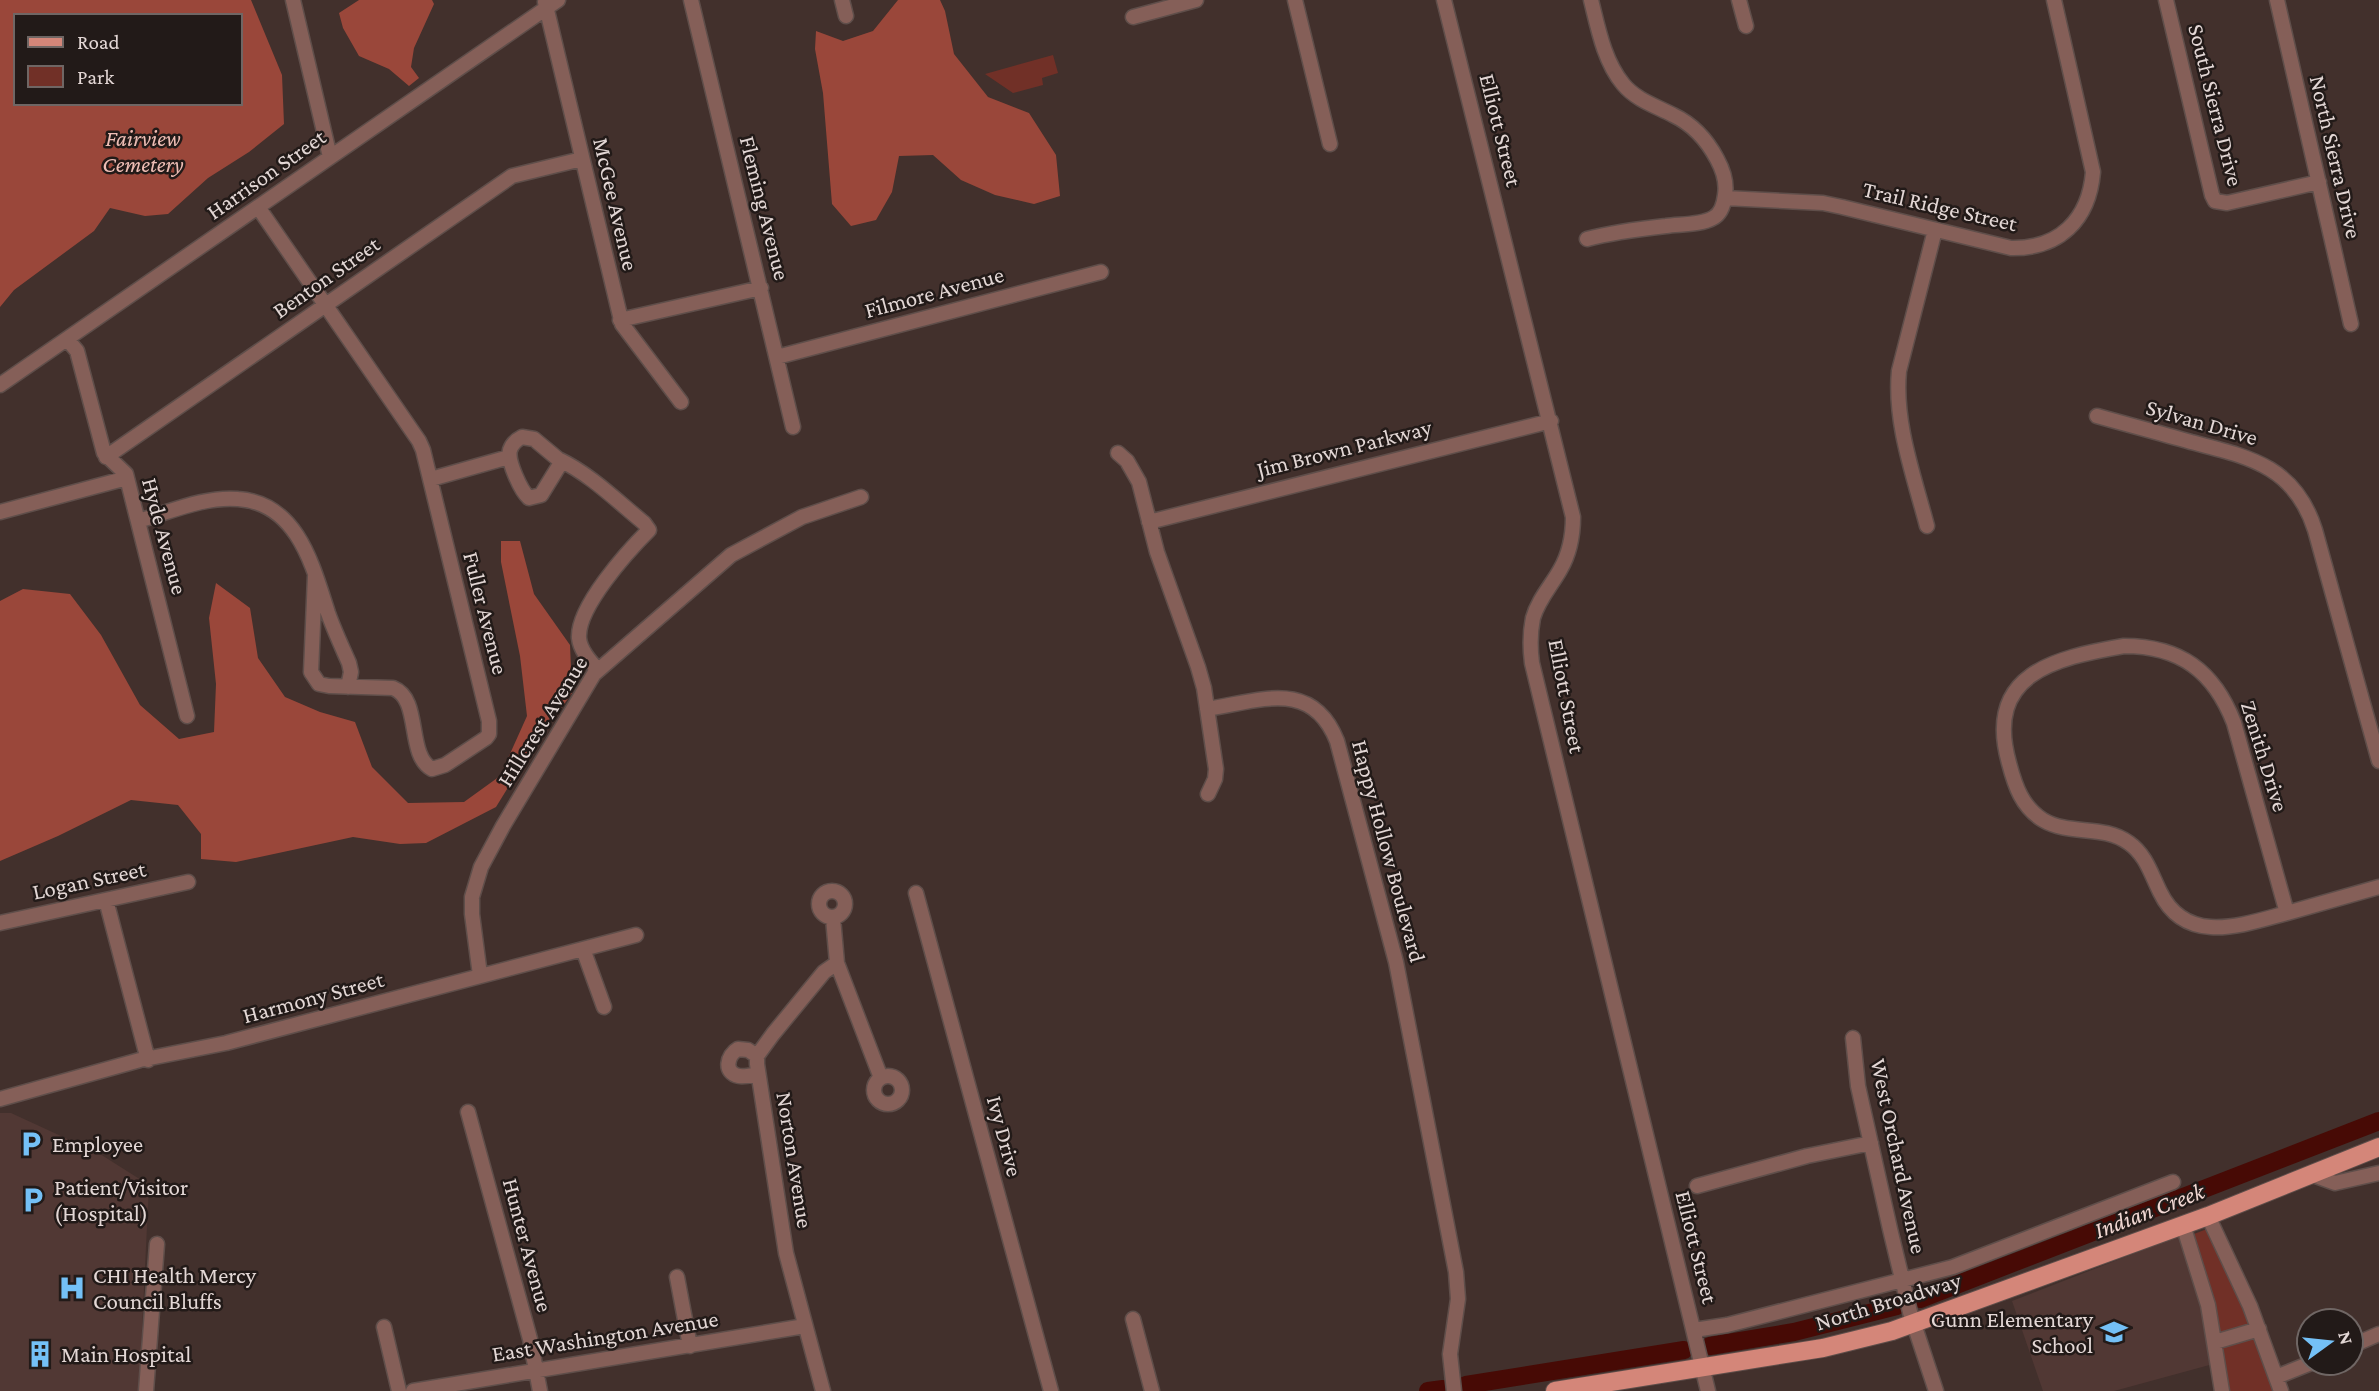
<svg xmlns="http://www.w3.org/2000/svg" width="2379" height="1391" font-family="'Crimson Pro',serif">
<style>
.built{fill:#513834}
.green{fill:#713027}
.forest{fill:#9a473a;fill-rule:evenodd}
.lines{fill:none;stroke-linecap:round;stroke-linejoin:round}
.river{stroke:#470a05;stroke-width:18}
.minor-casing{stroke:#5f4e4a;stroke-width:17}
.major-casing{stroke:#5f4e4a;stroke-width:20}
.minor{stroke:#855f58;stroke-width:14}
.major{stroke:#d48679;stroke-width:18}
.labels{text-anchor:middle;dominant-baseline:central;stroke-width:5;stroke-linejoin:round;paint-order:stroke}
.street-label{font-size:23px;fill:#e3d7d5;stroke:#221a18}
.park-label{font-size:23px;font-style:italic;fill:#efbeb5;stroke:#221a18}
.poi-label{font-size:23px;fill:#e3d7d5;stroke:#221a18;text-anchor:start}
.water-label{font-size:24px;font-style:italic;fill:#f2d9d4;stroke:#221a18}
</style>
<rect width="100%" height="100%" fill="#42302c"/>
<path class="built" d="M0 1113H11L100 1154 149 1185 139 1391H0Z
M2179 1236 2196 1287 2213 1364 2114 1391H2043L2012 1301Z"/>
<path class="green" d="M1053 55 1058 73 1042 78 1043 85 1013 93 985 74Z
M2207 1229 2236 1289 2276 1391H2226L2214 1303 2194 1234Z"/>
<path class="forest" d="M0 0H251L282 75 284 124 249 152 208 178 168 214 145 216 110 208 94 231 14 290 0 307ZM16 16H240V103H16Z
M359 0H432L434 4 414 48 411 67 419 78 409 86 389 69 359 56 343 28 339 13Z
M898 0H940L945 11 954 54 988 97 1029 113 1056 155 1060 196 1034 204 995 195 961 180 933 155 899 156 892 192 876 220 851 226 832 204 823 93 815 49 816 31 843 41 873 31Z
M501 541H520L534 594 570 645 572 693 528 755 496 807 426 843 400 844 353 837 236 862 201 859V834L178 805 131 800 58 836 0 861V601L23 589 70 594 101 635 140 705 179 739 214 732 216 684 209 618 216 583 250 608 258 658 285 697 320 712 355 722 372 767 408 803 464 802 500 776 527 716 520 656 501 562Z"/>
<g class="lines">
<path class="river" d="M1920 1299 2379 1121
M1710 1346 1794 1332 1897 1306
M1466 1385 1684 1350
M1428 1391 1443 1389"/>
<defs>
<path id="minor" d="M293 0 330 157
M691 0 793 427
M842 0 846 16
M1295 0 1330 144
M1444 0 1573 517C1573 536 1570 553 1560 570 1551 586 1538 600 1533 618 1530 633 1530 648 1532 663L1708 1391
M1739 0 1746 26
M2166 0 2212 195 2215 201 2227 203 2319 182
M2277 0 2351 324
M545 2 622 324 681 402
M1133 17 1196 0
M1725 198 1823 203 1842 207 2011 248C2059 249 2089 220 2093 172L2054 0
M258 207 419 441 423 450 489 721V734L486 738 445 765 432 769C406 755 422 699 393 688L329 686 319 684 311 672 315 576
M1587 239C1613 232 1639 229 1666 226 1680 224 1701 225 1713 218 1721 214 1724 203 1725 195 1727 183 1723 170 1717 159 1707 140 1692 124 1673 115 1656 106 1636 100 1623 84 1604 61 1598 28 1591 0
M620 320 761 288
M67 339 77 351 104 453 126 474 187 716
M777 357 1101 272
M0 385 558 0
M2097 416C2129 425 2160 433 2191 442 2249 457 2295 466 2315 530L2379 761
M1118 453 1127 461 1139 482 1157 552 1198 667 1204 688 1216 769 1215 779 1208 794
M106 457 512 176 582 159
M562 461 541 495 529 498C521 491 507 461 510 450 512 444 516 440 522 437L534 439 558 459C590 474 616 500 644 523L649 530C628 551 577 607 579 638 580 650 590 661 598 670
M431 479 509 457
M0 512 127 478
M138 521C170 512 205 496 238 499 298 503 313 567 328 613 334 630 342 647 349 663L351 672 348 687
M1149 522 1551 421
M1927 526C1914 476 1894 423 1899 371L1935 230
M2124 646C2180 646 2214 671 2234 723L2287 913C2242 925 2186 946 2160 892 2151 874 2146 855 2129 843 2103 824 2070 836 2043 820 2022 807 2015 786 2009 763 1984 674 2054 658 2124 646Z
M1207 709C1260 701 1312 678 1337 741L1396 962 1456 1272 1458 1299 1450 1354 1454 1391
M819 904a13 13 0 1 1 26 0a13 13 0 1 1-26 0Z
M916 893 1051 1391
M106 900 148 1060
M2287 913 2379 887
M833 918 837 963 881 1078
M0 923 188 882
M583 949 604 1007
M480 975 472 914V897L481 867 503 826 594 674 731 555 802 517 861 497
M1853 1038 1858 1086 1890 1229 1910 1312 1936 1391
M757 1056 748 1050 738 1049C727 1055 723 1073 739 1076 745 1077 752 1075 758 1074
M874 1090a14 14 0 1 1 28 0a14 14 0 1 1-28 0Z
M0 1099 140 1060 226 1043 636 935
M468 1112 530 1339 540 1391
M2313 1175 2335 1183 2379 1173
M1697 1186 1807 1156 1871 1143
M2208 1216 2250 1306 2281 1391
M2183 1225 2208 1305 2222 1391
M677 1277 690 1346
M1133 1319 1152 1391
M384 1327 399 1391
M1694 1330 1727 1325 1953 1267 2173 1182
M2215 1342 2259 1329
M2351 1346 2379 1334
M2276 1377 2311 1363
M146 1391 157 1244
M413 1391 805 1326
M823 1391 786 1253 757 1064V1056L773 1034 824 972 837 963"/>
<path id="major" d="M1555 1391 1823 1348 1892 1331 2208 1216 2379 1147"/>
</defs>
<use href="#minor" class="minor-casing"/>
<use href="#major" class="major-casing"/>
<use href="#minor" class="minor"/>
<use href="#major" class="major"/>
</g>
<defs>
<symbol id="parking-bare" viewBox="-9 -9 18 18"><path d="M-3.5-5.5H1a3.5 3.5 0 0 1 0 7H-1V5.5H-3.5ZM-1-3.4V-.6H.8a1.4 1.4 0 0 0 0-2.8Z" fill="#74c0f6" stroke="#221a18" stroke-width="2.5" paint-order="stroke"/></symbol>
<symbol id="hospital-bare" viewBox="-9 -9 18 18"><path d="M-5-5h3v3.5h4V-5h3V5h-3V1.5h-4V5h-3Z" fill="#74c0f6" stroke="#221a18" stroke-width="2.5" paint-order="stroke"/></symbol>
<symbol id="school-bare" viewBox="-9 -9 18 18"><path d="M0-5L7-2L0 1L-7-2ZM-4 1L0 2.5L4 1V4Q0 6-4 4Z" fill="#74c0f6" stroke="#221a18" stroke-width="2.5" paint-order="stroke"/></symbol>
<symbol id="building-bare" viewBox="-9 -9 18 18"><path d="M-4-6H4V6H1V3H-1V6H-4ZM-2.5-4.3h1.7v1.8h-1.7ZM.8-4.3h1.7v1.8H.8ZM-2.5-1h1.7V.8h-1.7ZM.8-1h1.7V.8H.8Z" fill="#74c0f6" stroke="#221a18" stroke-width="2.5" paint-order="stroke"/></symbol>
</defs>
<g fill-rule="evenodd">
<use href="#parking-bare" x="12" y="1125" width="38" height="38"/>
<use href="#parking-bare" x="14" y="1181" width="38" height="38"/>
<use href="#hospital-bare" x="53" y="1269" width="38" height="38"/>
<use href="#school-bare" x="2095" y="1313" width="38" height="38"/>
<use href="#building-bare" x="21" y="1335" width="38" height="38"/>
</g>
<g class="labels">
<g class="street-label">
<text transform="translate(2216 105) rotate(76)">South Sierra Drive</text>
<text transform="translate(1501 130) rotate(76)">Elliott Street</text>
<text transform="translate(2336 157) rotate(77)">North Sierra Drive</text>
<text transform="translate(266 174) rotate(-35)">Harrison Street</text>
<text transform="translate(616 204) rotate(77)">McGee Avenue</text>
<text transform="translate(1940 206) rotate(13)">Trail Ridge Street</text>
<text transform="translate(765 208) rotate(76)">Fleming Avenue</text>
<text transform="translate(326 277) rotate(-35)">Benton Street</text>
<text transform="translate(934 292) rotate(-15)">Filmore Avenue</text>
<text transform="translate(2202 422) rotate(16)">Sylvan Drive</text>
<text transform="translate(1344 448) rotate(-14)">Jim Brown Parkway</text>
<text transform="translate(165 536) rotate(75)">Hyde Avenue</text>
<text transform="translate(486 613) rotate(76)">Fuller Avenue</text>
<text transform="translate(1567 696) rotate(79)">Elliott Street</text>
<text transform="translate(542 721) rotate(-58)">Hillcrest Avenue</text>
<text transform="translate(2265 756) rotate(73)">Zenith Drive</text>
<text transform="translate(1389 851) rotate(75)">Happy Hollow Boulevard</text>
<text transform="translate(89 880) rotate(-12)">Logan Street</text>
<text transform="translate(313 997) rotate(-15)">Harmony Street</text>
<text transform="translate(1005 1136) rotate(75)">Ivy Drive</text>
<text transform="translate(1899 1156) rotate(78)">West Orchard Avenue</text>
<text transform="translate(795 1160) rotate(81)">Norton Avenue</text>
<text transform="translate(528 1245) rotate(75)">Hunter Avenue</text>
<text transform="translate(1697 1247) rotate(76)">Elliott Street</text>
<text transform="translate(1888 1301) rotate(-17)">North Broadway</text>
<text transform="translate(605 1336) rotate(-9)">East Washington Avenue</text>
</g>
<g class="park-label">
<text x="143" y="138">Fairview<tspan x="143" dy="26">Cemetery</tspan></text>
</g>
<g class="poi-label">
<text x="52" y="1144">Employee</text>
<text x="54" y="1187">Patient/Visitor<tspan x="54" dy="26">(Hospital)</tspan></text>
<text x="93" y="1275">CHI Health Mercy<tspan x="93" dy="26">Council Bluffs</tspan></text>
<text x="2093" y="1319" text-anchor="end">Gunn Elementary<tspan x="2093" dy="26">School</tspan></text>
<text x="61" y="1354">Main Hospital</text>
</g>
<g class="water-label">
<text transform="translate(2149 1210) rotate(-21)">Indian Creek</text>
</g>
</g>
<rect x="14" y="14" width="228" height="91" fill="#221a18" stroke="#6f6664" stroke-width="2"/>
<rect x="28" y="37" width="35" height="10" fill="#d48679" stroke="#6f6664" stroke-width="2"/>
<text x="77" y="49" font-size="21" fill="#e3d7d5">Road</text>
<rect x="28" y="66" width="35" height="21" fill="#713027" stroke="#6f6664" stroke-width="2"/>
<text x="77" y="84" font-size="21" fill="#e3d7d5">Park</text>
<g transform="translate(2330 1342) rotate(75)"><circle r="33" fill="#221a18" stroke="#6f6664" stroke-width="2"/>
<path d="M0-5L12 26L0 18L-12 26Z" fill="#74c0f6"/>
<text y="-10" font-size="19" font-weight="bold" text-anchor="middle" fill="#e3d7d5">N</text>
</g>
</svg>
